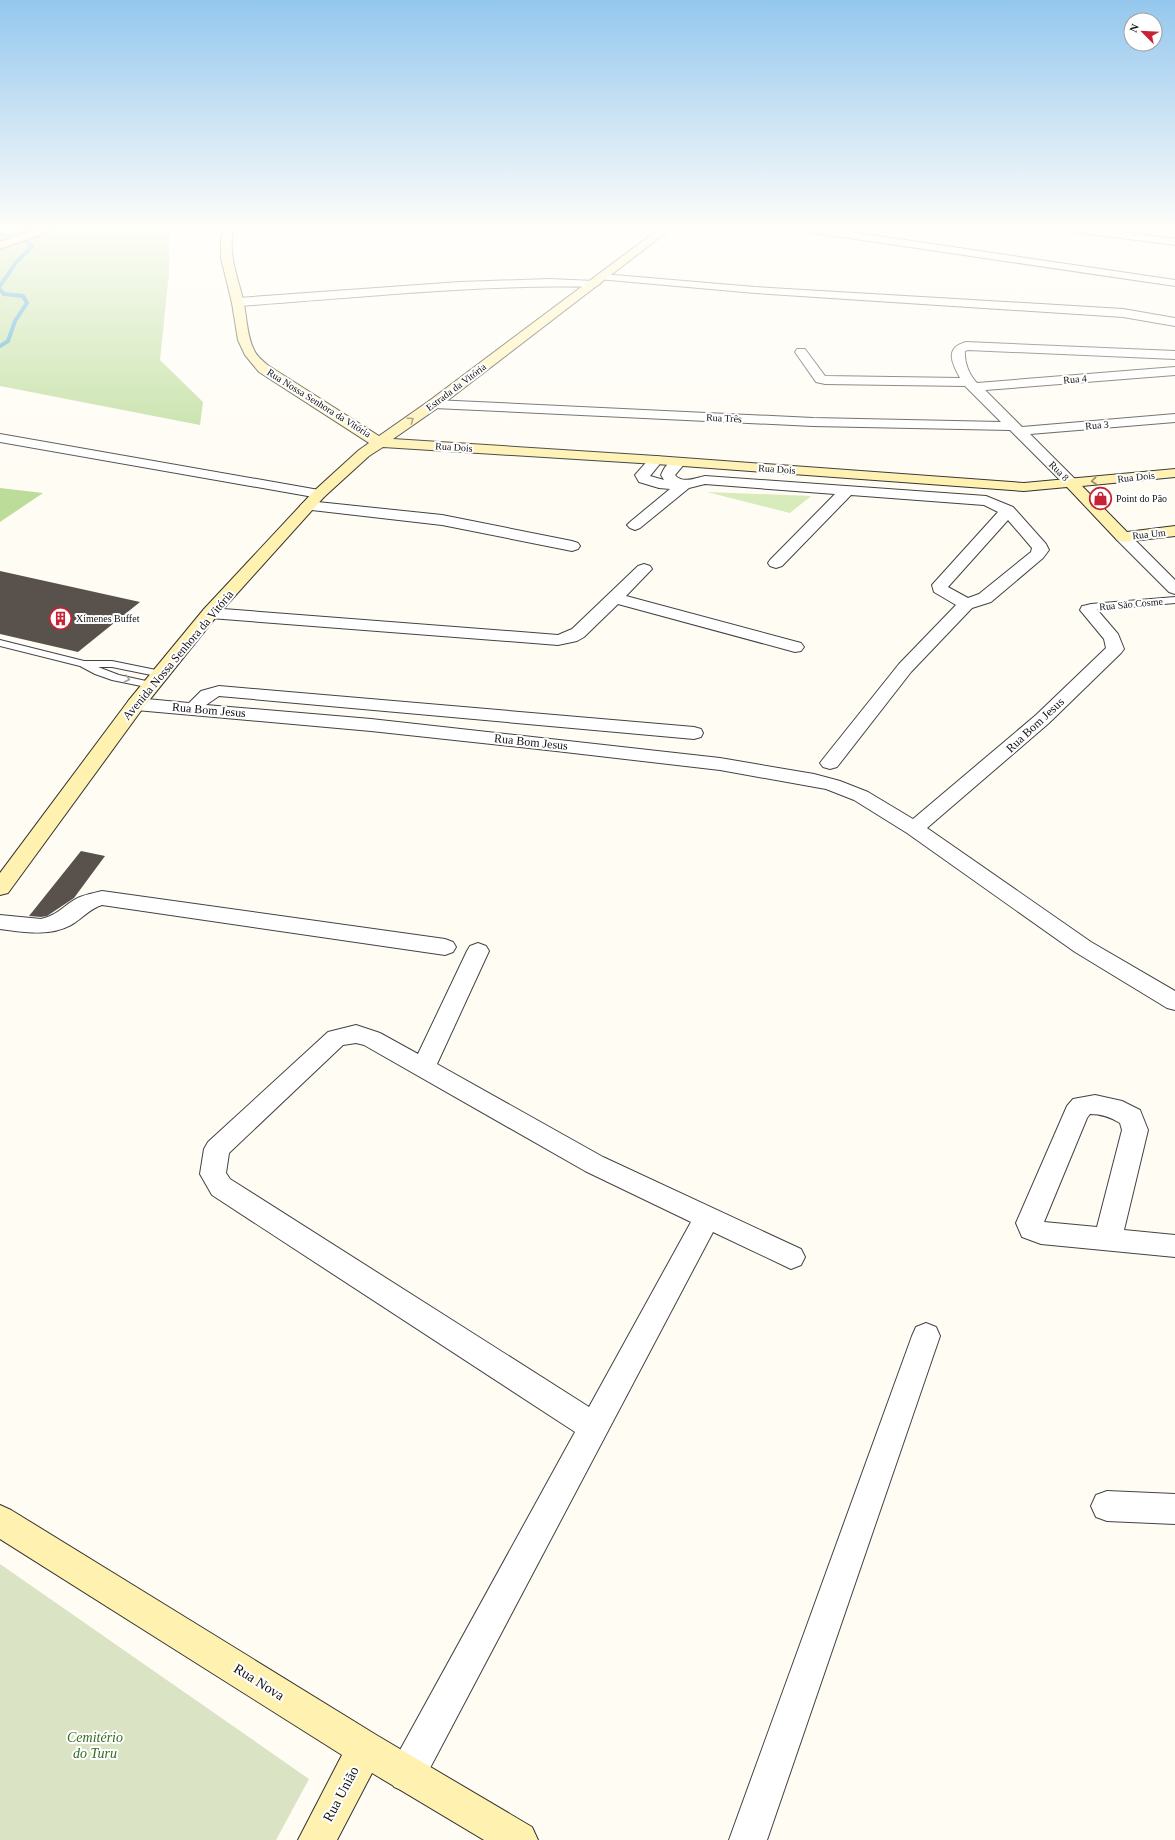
<svg xmlns="http://www.w3.org/2000/svg" width="1175" height="1840" font-family="Georgia,serif">
<style>
.green{fill:#d7ebbb}
.forest{fill:#bcdc9a}
.cemetery{fill:#dae3c3}
.lines{fill:none;stroke-linecap:round;stroke-linejoin:round}
.stream{stroke:#3c9ed0;stroke-width:4}
.building{fill:#59514c}
.lane-casing{stroke:#434343;stroke-width:2}
.street-casing{stroke:#434343;stroke-width:2}
.secondary-casing{stroke:#323232;stroke-width:2}
.lane{fill:#fff;fill-rule:evenodd}
.street{fill:#fff;fill-rule:evenodd}
.secondary{fill:#fff1af;fill-rule:evenodd}
.oneway{stroke:#938c67}
.oneway2{stroke:#9f9f9f}
.labels{text-anchor:middle;dominant-baseline:central;stroke-width:4;stroke-linejoin:round;paint-order:stroke}
.far-street-label{font-size:10px;fill:#101010;stroke:#fff}
.far-poi-label{font-size:10px;fill:#101010;stroke:#fff;text-anchor:start}
.street-label{font-size:12px;fill:#101010;stroke:#fff}
.near-street-label{font-size:14px;fill:#101010;stroke:#fff}
.near-park-label{font-size:14px;font-style:italic;fill:#326b1e;stroke:#fff}
</style>
<rect width="100%" height="100%" fill="#fffcf4"/>
<path class="green" d="M707 492 811 496 790 513Z"/>
<path class="forest" d="M0 228H169V273L160 360 203 402 200 425 0 386Z
M0 488 43 493 0 522Z"/>
<path class="cemetery" d="M0 1564 309 1779 276 1840H0Z"/>
<g class="lines">
<path class="stream" d="M0 234 25 240 32 247 17 261 0 286
M0 290 4 294 23 296 27 303 15 321 8 341 0 346"/>
</g>
<path class="building" d="M0 571 140 602 78 652 0 634Z
M81 851 105 856 74 898 47 916 41 917 29 916Z"/>
<g class="lines">
<defs>
<path id="lane" d="M1175 597V603L1094 610 1088 613 1083 610 1087 605 1091 604Z
M0 640 84 661H112L161 671 167 674 161 677 112 667H98L119 675 155 683 157 685 151 688 112 680 95 674 80 666 0 646Z"/>
<path id="street" d="M796 228H824L1175 280V286L801 231Z
M1061 228H1092L1175 239V245L1066 231Z
M602 274 755 287 1123 309 1175 318V326L1123 317 755 293 598 279 596 277 598 275Z
M549 279 594 281 600 284 594 287C475 284 357 298 238 306L232 302 238 298 460 282Z
M966 342 1175 351V359L968 350 965 351C964 362 969 375 977 383L1175 367V375L985 390 1022 427 1175 414V422L1030 434 1076 480 1078 483 1076 486 1071 487 1066 486 1010 430 813 426 434 408 429 407 427 404 429 401 434 400 813 418 1001 422 965 386 825 384 816 382 795 352 797 349H805L825 376 960 378C952 363 944 348 966 342Z
M0 434 319 490 324 491 326 494 324 497 319 498 0 442Z
M656 456 661 457 663 460 650 476 664 480 661 475C665 465 673 456 684 459L686 462 675 475C682 484 696 478 705 476L986 496 1013 507 1046 544 1049 550 1043 558 991 602 972 608 911 672 837 767 830 769 823 767 820 763 823 759 899 664 956 605 934 592 932 585 998 512 984 505 851 495 782 566 776 568 770 566 768 563 770 560 835 494 705 484 689 488 640 528 635 530 630 528 627 525 630 522 670 489 659 488 639 482 635 475 651 457ZM1008 520 1032 548 1031 552 979 594 968 598 948 587Z
M308 501 442 515 572 541 578 543 580 546 578 549 572 551 442 525 303 509 300 506 303 503Z
M1123 532 1129 534 1175 580V594L1169 592 1117 540 1115 537 1117 534Z
M644 564 650 566 652 569 626 596 801 643 804 647 801 651 795 652 618 604 584 637 577 641 558 645 210 618 204 617 202 613 204 609 210 608 558 635 572 629 638 566Z
M1088 605 1094 606 1118 634 1124 649 1121 653 1049 723 927 828 1091 942 1175 991V1010L1167 1008 1075 952 907 833 854 800 826 789 720 770 556 751 371 731 136 710 129 708 127 704 129 700 136 698 189 703 201 691 219 686 694 727 701 729 703 733 701 737 694 739 219 696 206 705 371 719 720 758 814 774 840 781 868 792 913 819 1036 715 1106 648 1104 639 1080 610 1082 606Z
M102 891 445 939 453 942 456 947 453 952 445 955 102 905C89 909 82 919 71 925 48 937 24 932 0 929V915L41 919C61 914 64 904 80 897 87 894 95 893 102 891Z
M478 943 486 946 489 951 437 1064 603 1157 801 1249 805 1257 801 1265 791 1269 713 1232 420 1787 407 1792 394 1787 389 1774 394 1761 575 1432 212 1195 200 1174 204 1149 208 1142 328 1032 356 1025 380 1033 418 1054 467 951 470 946ZM356 1043 364 1045 585 1171 691 1222 589 1407 230 1179 226 1173 229 1153 343 1045Z
M1095 1095 1122 1101 1140 1110 1148 1130 1124 1230 1175 1235V1257L1041 1244 1022 1237 1016 1223 1067 1106 1073 1099ZM1090 1114C1102 1114 1110 1117 1120 1123L1122 1130 1097 1227 1044 1222 1087 1118Z
M926 1323 936 1327 940 1336 767 1840H729L912 1336 916 1327Z
M1107 1491 1175 1494V1524L1107 1521 1096 1517 1091 1506 1096 1495Z"/>
<path id="secondary" d="M39 228H54L53 230 0 249V242Z
M223 228H233C228 258 238 276 244 304 247 320 247 336 254 350 257 357 263 361 269 366L379 436 429 401 660 228H672L439 407 393 439 656 456 1024 483 1175 469V477L1082 486 1127 532 1175 526V536L1123 542 1117 540 1067 487 1024 491 656 464 383 447 369 456 324 497 216 617 143 708 8 893 0 895V873L129 700 204 609 314 491 359 450 369 443 259 372 245 355 238 340 232 303 221 258V239Z
M0 1505 11 1510 378 1736 532 1827 538 1840H484L372 1773 337 1840H298L342 1755 0 1539Z"/>
</defs>
<use href="#lane" class="lane-casing"/>
<use href="#street" class="street-casing"/>
<use href="#secondary" class="secondary-casing"/>
<use href="#lane" class="lane"/>
<use href="#street" class="street"/>
<use href="#secondary" class="secondary"/>
</g>
<defs><path id="oneway-chevron" d="M-2-3.5L2.5 0L-2 3.5" fill="none" stroke-width="1.6" stroke-linecap="round" stroke-linejoin="round"/></defs>
<g class="oneway">
<use href="#oneway-chevron" transform="translate(411 420) rotate(-35)"/>
<use href="#oneway-chevron" transform="translate(1094 481) rotate(174)"/>
</g>
<use class="oneway2" href="#oneway-chevron" transform="translate(127 679) rotate(14)"/>
<linearGradient id="sky" x2="0" y2="1"><stop stop-color="#94c7ee"/><stop offset="0.47" stop-color="#fffefa"/><stop offset="1" stop-color="#fffefa" stop-opacity="0"/></linearGradient>
<rect width="1175" height="486" fill="url(#sky)"/>
<defs>
<symbol id="shop-ring" viewBox="-11 -11 22 22"><circle r="9.5" fill="#fff" stroke="#c42435" stroke-width="1.5"/><path d="M-5-2.5h2.3a2.7 3.5 0 0 1 5.4 0H5L5.5 6h-11ZM-1.5-2.5h3a1.5 2.3 0 0 0-3 0Z" fill="#c42435"/></symbol>
<symbol id="building-ring" viewBox="-11 -11 22 22"><circle r="9.5" fill="#fff" stroke="#c42435" stroke-width="1.5"/><path d="M-4-6H4V6H1V3H-1V6H-4ZM-2.5-4.3h1.7v1.8h-1.7ZM.8-4.3h1.7v1.8H.8ZM-2.5-1h1.7V.8h-1.7ZM.8-1h1.7V.8H.8Z" fill="#c42435"/></symbol>
</defs>
<g fill-rule="evenodd">
<use href="#shop-ring" x="1088" y="486" width="25" height="25"/>
<use href="#building-ring" x="48" y="606" width="25" height="25"/>
</g>
<g class="labels">
<g class="far-street-label">
<text transform="translate(1075 379) rotate(-5)">Rua 4</text>
<text transform="translate(456 387) rotate(-37)">Estrada da Vitória</text>
<text transform="translate(319 403) rotate(32)">Rua Nossa Senhora da Vitória</text>
<text transform="translate(724 418) rotate(3)">Rua Três</text>
<text transform="translate(1097 425) rotate(-5)">Rua 3</text>
<text transform="translate(454 447) rotate(4)">Rua Dois</text>
<text transform="translate(777 469) rotate(4)">Rua Dois</text>
<text transform="translate(1059 471) rotate(45)">Rua 8</text>
<text transform="translate(1136 477) rotate(-6)">Rua Dois</text>
<text transform="translate(1149 534) rotate(-6)">Rua Um</text>
<text transform="translate(1131 604) rotate(-5)">Rua São Cosme</text>
</g>
<g class="far-poi-label">
<text x="1116" y="498">Point do Pão</text>
<text x="76" y="618">Ximenes Buffet</text>
</g>
<g class="street-label">
<text transform="translate(178 655) rotate(-50)">Avenida Nossa Senhora da Vitória</text>
<text transform="translate(209 710) rotate(5)">Rua Bom Jesus</text>
<text transform="translate(1035 725) rotate(-43)">Rua Bom Jesus</text>
<text transform="translate(531 742) rotate(6)">Rua Bom Jesus</text>
</g>
<g class="near-street-label">
<text transform="translate(259 1682) rotate(32)">Rua Nova</text>
<text transform="translate(341 1794) rotate(-62)">Rua União</text>
</g>
<g class="near-park-label">
<text x="95" y="1737">Cemitério<tspan x="95" dy="16">do Turu</tspan></text>
</g>
</g>
<g transform="translate(1143 32) rotate(294)"><circle r="19" fill="#ffffff" stroke="#9f9f9f"/>
<path d="M0-3L7 15L0 10L-7 15Z" fill="#c42435"/>
<text y="-6" font-size="11" font-weight="bold" text-anchor="middle" fill="#101010">N</text>
</g>
</svg>
